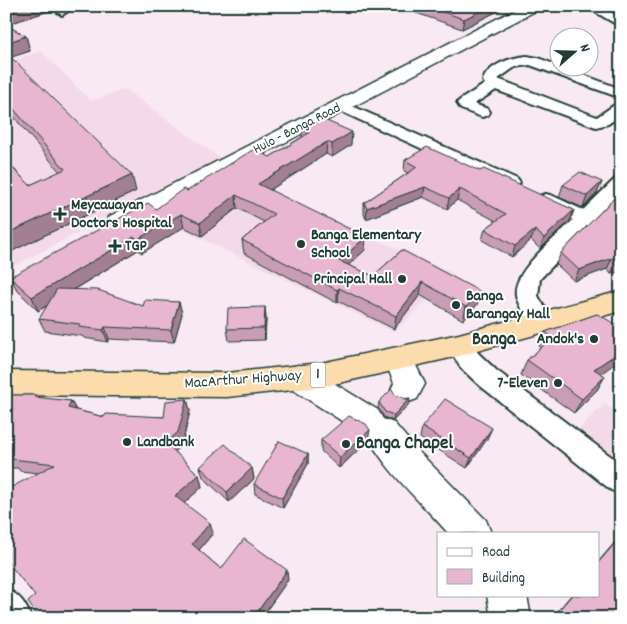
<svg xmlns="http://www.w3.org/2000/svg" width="627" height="624" font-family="Dekko,sans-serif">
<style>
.built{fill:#f4dae8}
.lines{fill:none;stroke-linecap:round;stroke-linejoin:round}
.minor-casing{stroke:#1f3d34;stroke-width:4}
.tertiary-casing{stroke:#1f3d34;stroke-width:3}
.secondary-casing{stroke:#1f3d34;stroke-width:3}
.trunk-casing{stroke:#1f3d34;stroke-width:3}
.minor{fill:#fff;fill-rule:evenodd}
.tertiary{fill:#fff;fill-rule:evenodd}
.secondary{fill:#fff;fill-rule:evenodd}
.trunk{fill:#fcdcac;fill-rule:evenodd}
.wall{fill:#c89db5;stroke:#1f3d34}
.shaded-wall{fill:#a37f93;stroke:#1f3d34}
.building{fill:#e9b6d2;stroke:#1f3d34}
.poi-dot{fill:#1f3d34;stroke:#fff;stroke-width:2}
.labels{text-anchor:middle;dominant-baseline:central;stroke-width:4;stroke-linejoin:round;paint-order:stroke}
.far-street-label{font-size:14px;fill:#1f3d34;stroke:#fff}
.shield{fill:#fff;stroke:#627771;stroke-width:1}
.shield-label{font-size:15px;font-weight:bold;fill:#1f3d34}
.poi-label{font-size:16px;font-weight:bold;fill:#1f3d34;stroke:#fff;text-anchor:start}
.street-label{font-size:16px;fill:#1f3d34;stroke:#fff}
.quarter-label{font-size:19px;font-weight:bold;fill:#1f3d34;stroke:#fff}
.near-poi-label{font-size:19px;font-weight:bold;fill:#1f3d34;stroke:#fff;text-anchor:start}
</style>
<rect width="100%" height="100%" fill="#f8e9f2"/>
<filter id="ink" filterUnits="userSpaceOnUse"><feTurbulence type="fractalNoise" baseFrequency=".02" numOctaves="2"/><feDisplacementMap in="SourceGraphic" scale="10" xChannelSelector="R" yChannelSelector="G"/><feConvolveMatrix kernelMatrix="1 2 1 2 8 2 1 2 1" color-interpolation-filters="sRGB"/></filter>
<g filter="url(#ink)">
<path class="built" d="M41 51 91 101 125 89 221 159 6 270V63Z
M229 173 454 274 394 332 153 215Z
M605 404 621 416V462L578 429Z"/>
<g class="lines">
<defs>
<path id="minor" d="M49 6H63L68 11 62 15Z
M585 6H600L621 18V27Z
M527 56 538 58 621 89V98L530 65 515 67 498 79 597 117 616 104 621 102V115L608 124 596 127 496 90 474 104 488 109 490 112 488 115 482 117 461 109 457 103 460 100 485 84 483 81C487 65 512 57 527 56Z
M341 101 517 179 520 183 517 187 511 188 505 187 336 109 333 106 336 103Z
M621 178V194L540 279 538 296 554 323 551 329 543 332 535 329C528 319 518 307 516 295 512 271 557 237 573 220L539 204 537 200 539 196 546 194 553 196 583 210 615 179Z
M459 336 467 339 479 354 496 370 621 464V494L611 490 478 384 461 368 447 345 451 339Z
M6 589C20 595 26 604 31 618H6Z"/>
<path id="tertiary" d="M399 347 409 351 425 384 417 399 406 403 395 399 391 390 394 383 384 359 389 351Z
M298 365 309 368 378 410 383 419 394 423 418 451 486 520 491 533H448C422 503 383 469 366 433L356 430 287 386 283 377 287 368Z
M487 595H527L531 618H491Z"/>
<path id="secondary" d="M522 6H541L539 9 126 226 118 228 110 226 106 221 110 216Z"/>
<path id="trunk" d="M621 291V311L459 356 321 387 227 397 6 395V371L227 373 321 363 459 334Z"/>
</defs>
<use href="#minor" class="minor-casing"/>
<use href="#tertiary" class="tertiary-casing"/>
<use href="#secondary" class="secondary-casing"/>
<use href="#trunk" class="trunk-casing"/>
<use href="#minor" class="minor"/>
<use href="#tertiary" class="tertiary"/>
<use href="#secondary" class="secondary"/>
<use href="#trunk" class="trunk"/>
</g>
<path class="wall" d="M6 6 52 10 8 24 9 27 26 36 30 51 10 57 136 191 6 254V149L12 162 8 163 30 185 60 172 8 110 6 105Z
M402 6H508L462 29 402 8Z
M302 130 351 145 332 157 326 154 270 190 365 250 348 265 373 276 402 250 477 305 463 320 420 295 394 329 338 301 337 303 244 253 242 240 264 222 237 208 202 236 184 227 142 253 138 250 73 290 143 306 179 302 182 314 174 342 109 339 108 342 84 338 82 336 45 331 39 319 48 305 38 311 17 290 10 277 156 209 187 191 270 157 302 137Z
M405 160 480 171 574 210 570 221 540 249 531 240 512 257 482 240 485 229 496 221 457 200 447 209 423 197 366 219 364 214V203L408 173 404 171Z
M602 182 597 193 583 208 559 197 563 185Z
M621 191V271L611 274 607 269 574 281 556 264 561 253Z
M265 307 266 319 265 340 229 341 227 329Z
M597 314 601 374 605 376 597 390 574 413 521 375 527 360 541 348 539 346 545 332Z
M6 395H36L37 398 71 401 76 410 104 417H164L187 399 190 411 182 445 174 451 199 475 202 487 184 503 213 533 199 550 221 569 288 580 261 618H39L35 596 38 473 20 471 18 468H6Z
M410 398 409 404 393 421 384 417 378 408 379 402Z
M422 427 487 439 467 468 420 438Z
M321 440 368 441 339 468 321 451Z
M308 454V464L283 508 255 494 254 484Z
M200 467 252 468 254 479 229 502 203 477Z
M621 535V606L612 618H552L571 595H598V562Z"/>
<path class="shaded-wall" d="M16 6H51L52 10 8 24 12 37 6 31V9Z
M491 6H508L462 29 464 19Z
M26 36 30 51 6 59V43Z
M352 132 351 145 332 157V144Z
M327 142 326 154 259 197 258 184Z
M6 149 12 162 6 164Z
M132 175 136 191 6 254V234Z
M602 182 597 193 583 208 587 196Z
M425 187 423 197 366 219 367 208Z
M460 189 457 200 447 209 449 198Z
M236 195 237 208 202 236 200 223Z
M574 210 570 221 540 249 544 238Z
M181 214 184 227 142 253 138 239Z
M535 230 531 240 512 257 515 246Z
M134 237 138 250 38 311 32 297Z
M366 237 365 250 339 274V261Z
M612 258 607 269 574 281 579 270Z
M621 261V271L611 274 617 262Z
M422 282 420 295 394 329 396 316Z
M339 288 338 301 337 303V290Z
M481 292 477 305 463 320 466 307Z
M179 302 182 314 174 342 171 330Z
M265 307 266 319 265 340 264 328Z
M105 327 109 339 108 342 103 330Z
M621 351V359L587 384 594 369Z
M605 376 597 390 574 413 582 399Z
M410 398 409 404 393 421 394 415Z
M187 399 190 411 182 445 170 455 166 443Z
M71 401 77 413 68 408Z
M492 428 487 439 467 468 471 458Z
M370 430 368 441 339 468 340 457Z
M308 454V464L283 508 282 498Z
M252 468 254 479 229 502 227 492Z
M199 475 202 487 179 508 175 496Z
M210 523 213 533 195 555 192 544Z
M287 570 288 580 261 618H253Z"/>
<path class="building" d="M6 6H16L6 9Z
M425 6H491L464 19Z
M6 25 26 36 6 43Z
M6 55 15 61 132 175 6 234V162L30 185 65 169 6 100V94L14 91 6 85Z
M322 119 352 132 332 144 327 142 258 184 366 237 339 261 373 276 402 250 481 292 466 307 422 282 396 316 339 288 337 290 242 240 274 214 236 195 200 223 181 214 138 239 134 237 32 297 10 277 148 203 156 209 183 189 187 191 254 149 270 157 309 133 302 130Z
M427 147 480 171 484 169 574 210 544 238 535 230 515 246 485 229 506 214 460 189 449 198 425 187 367 208 364 203 417 167 405 160Z
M580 172 602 182 587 196 563 185Z
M621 191V261L617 262 612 258 579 270 561 253Z
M57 289 98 290 143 306 145 300 179 302 171 330 105 327 103 330 79 327 80 324 39 319Z
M265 307 264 328 227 329 228 308Z
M597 314 621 327V351L594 369 605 376 582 399 527 360 553 337 545 332Z
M392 389 395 395 406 399 410 398 394 415 385 412 379 402Z
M6 395H36L35 397 71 401 68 408 104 417 106 414 164 417 166 401 187 399 178 432 166 443 199 475 175 496 210 523 192 544 221 569 244 539 287 570 253 618H39L28 602 35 596 6 560V490L55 464 12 459 13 456H6Z
M445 399 492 428 471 458 422 427Z
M349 416 366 424 370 430 340 457 321 440Z
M279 441 308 454 282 498 254 484Z
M225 444 252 468 227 492 200 467Z
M621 536V606L612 618H565L558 611 572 595H598V563Z"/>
</g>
<g class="poi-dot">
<path d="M57.5 206.5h5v5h5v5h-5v5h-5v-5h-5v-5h5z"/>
<circle cx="301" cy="244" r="5"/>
<path d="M112.5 238.5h5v5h5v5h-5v5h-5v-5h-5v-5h5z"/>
<circle cx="402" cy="279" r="5"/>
<circle cx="456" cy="305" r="5"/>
<circle cx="594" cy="339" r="5"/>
<circle cx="558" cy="383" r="5"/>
<circle cx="127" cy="442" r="5"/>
<circle cx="346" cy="444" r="5"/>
</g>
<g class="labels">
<g class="far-street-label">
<text transform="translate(297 129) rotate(-27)">Hulo - Banga Road</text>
</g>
<rect class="shield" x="310.5" y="362.5" width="15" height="25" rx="4"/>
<g class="shield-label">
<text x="318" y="375">1</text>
</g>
<g class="poi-label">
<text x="71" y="205">Meycauayan<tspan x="71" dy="18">Doctors Hospital</tspan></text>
<text x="311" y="235">Banga Elementary<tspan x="311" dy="18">School</tspan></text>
<text x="125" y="246">TGP</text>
<text x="392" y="279" text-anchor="end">Principal Hall</text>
<text x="466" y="296">Banga<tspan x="466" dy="18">Barangay Hall</tspan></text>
<text x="584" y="339" text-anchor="end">Andok's</text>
<text x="548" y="383" text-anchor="end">7-Eleven</text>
<text x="137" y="442">Landbank</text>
</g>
<g class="street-label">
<text transform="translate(243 380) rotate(-4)">MacArthur Highway</text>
</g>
<g class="quarter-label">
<text x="494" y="340">Banga</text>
</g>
<g class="near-poi-label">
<text x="356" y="444">Banga Chapel</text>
</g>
</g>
<rect width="627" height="624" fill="none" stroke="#fff" stroke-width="25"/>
<rect x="12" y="12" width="602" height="599" fill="none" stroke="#1f3d34" stroke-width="2" filter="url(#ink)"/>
<rect x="437" y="532" width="162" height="65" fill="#ffffff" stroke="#a5b1ae"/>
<rect x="447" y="548" width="25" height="8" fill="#ffffff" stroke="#a5b1ae"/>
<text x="482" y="556" font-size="15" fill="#1f3d34">Road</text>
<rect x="447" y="569" width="25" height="15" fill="#e9b6d2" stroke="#a5b1ae"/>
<text x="482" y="582" font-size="15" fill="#1f3d34">Building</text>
<g transform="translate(574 52) rotate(70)"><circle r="24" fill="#ffffff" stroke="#a5b1ae"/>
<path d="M0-4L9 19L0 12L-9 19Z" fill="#1f3d34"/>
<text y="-8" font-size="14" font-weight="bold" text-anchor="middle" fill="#1f3d34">N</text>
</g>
</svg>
